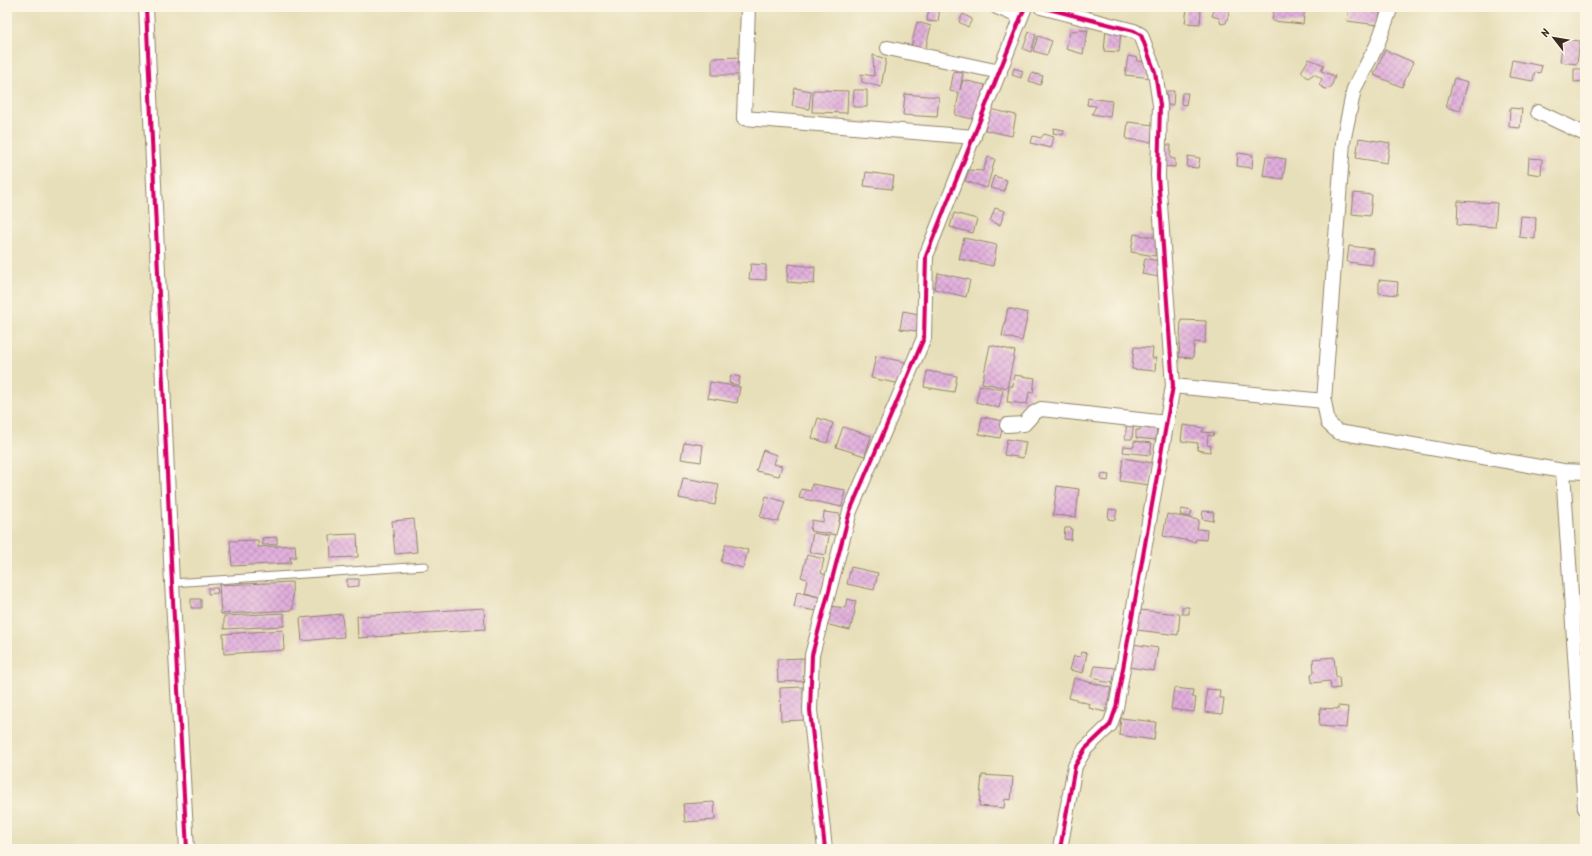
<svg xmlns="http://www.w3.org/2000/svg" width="1592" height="856" font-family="Kalam,sans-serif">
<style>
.building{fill:url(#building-cross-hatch)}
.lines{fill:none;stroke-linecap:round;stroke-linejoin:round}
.lane-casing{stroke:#91846c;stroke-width:9}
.street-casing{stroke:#91846c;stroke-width:16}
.lane{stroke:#fff;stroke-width:7}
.street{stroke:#fff;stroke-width:14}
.cycleway-casing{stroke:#fcf5e5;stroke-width:6}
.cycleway{stroke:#d6006c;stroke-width:4}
</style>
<defs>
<pattern id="building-cross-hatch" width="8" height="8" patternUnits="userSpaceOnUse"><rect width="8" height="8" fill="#e1afdd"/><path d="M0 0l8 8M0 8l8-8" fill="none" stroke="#b88fb3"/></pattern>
</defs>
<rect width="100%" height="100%" fill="#fcf5e5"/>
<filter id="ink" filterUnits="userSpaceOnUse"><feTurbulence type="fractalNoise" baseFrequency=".025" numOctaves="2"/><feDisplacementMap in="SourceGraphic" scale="8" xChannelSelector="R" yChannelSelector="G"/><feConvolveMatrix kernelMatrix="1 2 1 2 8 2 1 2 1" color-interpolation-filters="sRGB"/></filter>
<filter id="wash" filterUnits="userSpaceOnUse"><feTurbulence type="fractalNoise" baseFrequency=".012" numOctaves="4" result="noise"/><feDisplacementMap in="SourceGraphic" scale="16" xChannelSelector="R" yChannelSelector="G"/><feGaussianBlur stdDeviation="0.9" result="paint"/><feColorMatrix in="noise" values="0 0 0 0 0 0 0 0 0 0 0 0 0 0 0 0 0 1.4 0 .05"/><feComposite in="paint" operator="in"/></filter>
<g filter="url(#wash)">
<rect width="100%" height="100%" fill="#e7dfb9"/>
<g id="blocks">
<path class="building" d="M929 7H940L938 22 927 21Z
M1130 7H1164V9Z
M1215 7H1231L1226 23 1221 24 1219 18 1212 16Z
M1274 7H1305L1303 24 1272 21Z
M1349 7H1381L1378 25 1347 21Z
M1187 9 1201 10 1200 24 1185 23Z
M963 14 972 19 968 27 959 22Z
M917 22 931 26 924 54 910 51Z
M1106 29 1121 31 1119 52 1104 51Z
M1088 30 1083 54 1066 49 1070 31Z
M1029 32 1036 35 1031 52 1023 49Z
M1038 36 1052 41 1047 55 1033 51Z
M1563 39 1580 41 1577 64 1560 62Z
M1385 50 1413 62 1402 87 1374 75Z
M873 55 886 59 881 87 862 82 861 74 874 76Z
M1128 56 1138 58 1137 61 1147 62 1146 69 1153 70 1152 78 1125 75Z
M742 57V75H712V58Z
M1309 59 1324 65 1321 71 1335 76 1331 88 1325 89 1319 85 1322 79 1314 74 1308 78 1301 72Z
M1512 60 1542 66 1540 73 1535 72 1533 81 1509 77Z
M1014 68 1023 71 1021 78 1012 75Z
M1574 69H1585V81L1574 82Z
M954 71 963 73 960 90 963 80 985 85 977 120 955 115 959 93 950 91Z
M1032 73 1043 76 1040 85 1029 81Z
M1454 78 1468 82 1460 111 1446 107Z
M795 88 811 91 809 109 792 106Z
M813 90 848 91 847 113 812 112Z
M854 90H867V107H853Z
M1167 91H1174L1173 105H1167Z
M1182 93H1188L1186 105 1181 104Z
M905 94 939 97 937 117 903 115Z
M1088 98 1112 101 1110 117 1092 114 1096 106 1087 105Z
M1510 108 1522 109 1520 128 1509 127Z
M990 109 1016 115 1012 136 985 130Z
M1128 122 1153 125 1151 142 1126 139Z
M1054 128 1064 130 1063 135 1053 133Z
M1044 134 1054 137 1051 148 1031 143 1033 136 1041 138Z
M1359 138 1390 143 1387 163 1356 158Z
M1162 145H1171L1170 158 1175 159V167L1160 166Z
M1238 153 1253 155 1252 168 1237 166Z
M1188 156 1200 158 1198 168 1187 167Z
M1266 156 1286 159 1283 179 1263 176Z
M988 157 995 159 987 188 965 181 969 170 983 171Z
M1529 158 1542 159 1541 175 1528 173Z
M866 172 894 176 892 189 864 186Z
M994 176 1007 180 1004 191 990 188Z
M1354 193 1372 195 1370 216 1352 214Z
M1458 201 1497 203 1495 227 1457 225Z
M995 208 1005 211 1000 225 990 221Z
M954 213 977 219 973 233 950 227Z
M1521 216 1536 217 1535 239 1519 237Z
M1134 234 1157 238 1155 256 1131 252Z
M964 238 997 245 993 266 959 259Z
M1349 246 1374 249 1372 265 1347 262Z
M1145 258 1163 262 1159 277 1142 274Z
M751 264 766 265V280L749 279Z
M788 264 815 267 814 284 787 282Z
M938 273 970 280 966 297 934 289Z
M1379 280 1398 282 1397 295 1379 293Z
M1008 308 1028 313 1022 341 1002 336Z
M903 311 919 314 916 331 900 329Z
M1181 320 1206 321 1205 343 1194 342 1193 358 1179 357Z
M990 345 1015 351 1007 388 982 383Z
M1134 347 1153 348 1152 358H1156L1155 371 1132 369Z
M876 356 905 362 901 384 871 378Z
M927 371 957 376 954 392 924 387Z
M731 375 740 377 738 385 729 383Z
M1014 375 1035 378 1033 393 1029 392 1027 404 1007 402 1009 386H1013Z
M710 382 740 387 737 403 708 398Z
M980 385 1003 390 999 408 976 402Z
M982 417 1004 421 1000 438 979 434Z
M818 418 833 423 827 443 812 438Z
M1127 421H1134L1132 439H1125Z
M1141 424 1157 425 1156 440 1136 438V430H1140Z
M1183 425 1204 428 1202 432 1214 433 1213 436 1208 435 1207 445 1211 446 1210 452 1197 450 1198 443 1181 441Z
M843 427 871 436 865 456 836 447Z
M1007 439 1026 442 1023 458 1004 455Z
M1134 441 1152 443 1150 455 1123 452 1124 446 1134 447Z
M684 442 703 445 701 462 681 459Z
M763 450 776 455 773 464 782 466 779 476 756 471Z
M1123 458 1152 463 1149 485 1120 481Z
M1102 474 1109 475 1108 481 1101 480Z
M683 478 719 484 715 505 679 498Z
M812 484 845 490 842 507 799 498 801 489 811 491Z
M1057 486 1079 489 1076 517 1053 515Z
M766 496 785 502 778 522 760 517Z
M1109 509 1117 510 1115 520 1108 519Z
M1182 509 1192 511 1190 517 1180 515Z
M1203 511 1214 512 1213 521 1202 519Z
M824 512 840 514 837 535 810 531 812 520 823 522Z
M1167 514 1199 520 1197 529 1207 530 1206 540 1196 539 1195 542 1163 536Z
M414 519 417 552 395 554 392 521Z
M1065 528H1072L1071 540 1064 539Z
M813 533 829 536 826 555 809 552Z
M357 534 358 557 331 558 330 535Z
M277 537V544L263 545 262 538Z
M258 540V547L295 545 296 557H290L291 563 232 566 230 541Z
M726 544 748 550 743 568 721 562Z
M807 555 824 559 821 573 826 575 820 597 804 593 807 579 801 577Z
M851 567 878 573 874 590 847 584Z
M347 579H359V586L347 587Z
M292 582 293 610 221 614 219 585Z
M208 588H217L218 593 208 594Z
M797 592 819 597 816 611 794 607Z
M191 599H201V608H191Z
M847 599 856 601 854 610 855 611 850 630 825 624 829 606 845 608Z
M1182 607H1189V614H1182Z
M484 608 485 629 358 638 357 616Z
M1139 610 1180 614 1178 635 1137 630Z
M284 613V626L224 629V616Z
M342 614 344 637 302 641 300 618Z
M283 630 284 650 224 654 223 634Z
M1133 644 1158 648 1154 671 1129 667Z
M1082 652 1087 653 1083 673 1070 670 1074 656 1080 657Z
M1334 657 1336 677H1339L1340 688 1331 689 1330 681 1312 683 1311 674 1314 673 1313 659Z
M804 658V681L778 682 777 659Z
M1095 666 1116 668 1114 683 1100 681V679L1092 677Z
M1074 678 1111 688 1105 712 1089 708 1090 704 1069 698Z
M803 687 804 720 781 721 780 688Z
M1174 688 1193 690 1192 697 1196 698 1194 712 1171 709Z
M1207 689 1220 690 1219 698H1224L1222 714 1205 712Z
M1338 706 1348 707 1346 728 1319 726 1320 708 1338 709Z
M1121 718 1156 722 1154 740 1119 735Z
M982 775 1013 777 1011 800 1005 799 1004 808 979 806Z
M714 802 715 820 685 822 683 804Z"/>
</g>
</g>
<g filter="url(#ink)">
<use href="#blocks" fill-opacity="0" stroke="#91846c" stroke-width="1"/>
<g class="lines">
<defs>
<path id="lane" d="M172 583 425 566"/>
<path id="street" d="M146 7 172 583 187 849
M748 7 744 118 974 137
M997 7 1021 17
M1041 7 1134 31 1141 35 1155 72 1160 105 1158 176 1173 386 1116 708 1110 725 1085 749 1075 766 1060 849
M1391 7 1377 45 1354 89 1343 142 1324 401 1328 423 1338 432 1563 471 1585 472
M888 48 1000 72
M1538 112 1585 134
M1173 386 1324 401
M1007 425 1024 424 1034 413 1041 409 1167 423
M1563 471 1585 808
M825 849 810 710 812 655 850 511 924 338 926 256 1025 7"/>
</defs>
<use href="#lane" class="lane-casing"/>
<use href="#street" class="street-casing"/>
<use href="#lane" class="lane"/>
<use href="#street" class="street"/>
<defs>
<path id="cycleway" d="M146 7 172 583 187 849
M1041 7 1134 31 1141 35 1155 72 1160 105 1158 176 1173 386 1116 708 1110 725 1085 749 1075 766 1060 849
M825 849 810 710 812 655 850 511 924 338 926 256 1025 7"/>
</defs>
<use href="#cycleway" class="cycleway-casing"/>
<use href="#cycleway" class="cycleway"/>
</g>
</g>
<rect width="1592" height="856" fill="none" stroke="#fcf5e5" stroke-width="24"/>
<g transform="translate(1554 38) rotate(301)" stroke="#fcf5e5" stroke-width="3" paint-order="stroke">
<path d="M0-3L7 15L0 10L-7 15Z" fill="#3b2a1e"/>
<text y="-6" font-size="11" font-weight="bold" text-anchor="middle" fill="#3b2a1e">N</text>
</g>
</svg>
